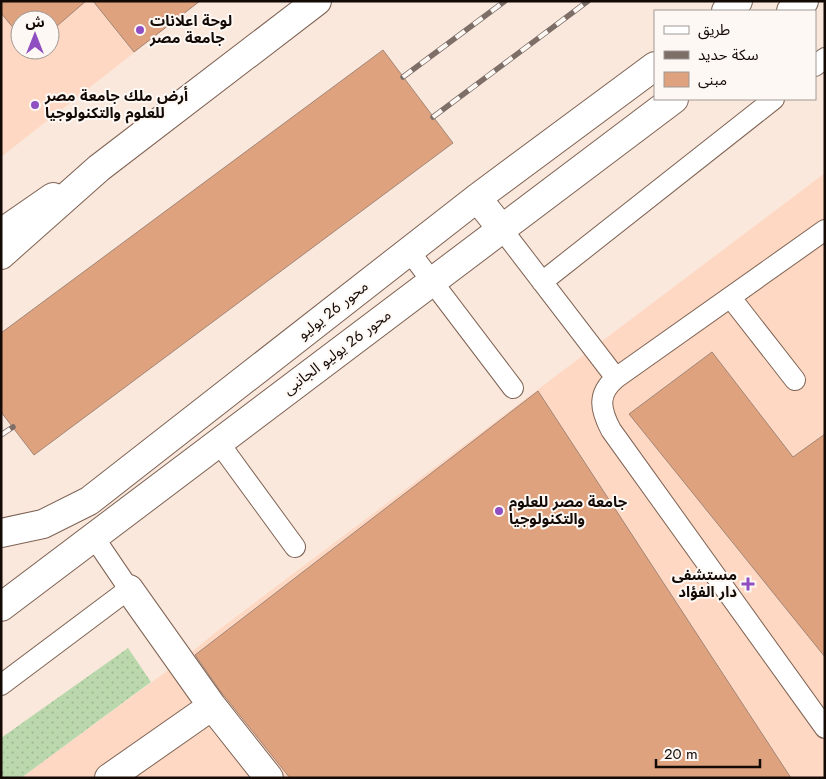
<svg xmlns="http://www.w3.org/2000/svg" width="826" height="779" font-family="Jost,'Noto Sans Arabic',sans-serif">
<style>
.built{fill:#fed8c3;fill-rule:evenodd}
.garden{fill:url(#garden-dots)}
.building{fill:#dfa27f;stroke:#a28676}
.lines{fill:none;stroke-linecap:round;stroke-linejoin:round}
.lane-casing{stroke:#7e6354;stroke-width:22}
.street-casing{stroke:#7e6354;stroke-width:30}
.secondary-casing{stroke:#7e6354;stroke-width:30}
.highway-casing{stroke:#7e6354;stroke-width:30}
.lane{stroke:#fff;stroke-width:20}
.street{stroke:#fff;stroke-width:28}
.secondary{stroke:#fff;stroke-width:28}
.highway{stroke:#fff;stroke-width:28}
.rail-casing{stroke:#7d6f68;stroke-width:5.5}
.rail{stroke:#fef8f4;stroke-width:4;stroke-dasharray:11;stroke-linecap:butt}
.poi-dot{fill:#904ec3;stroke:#fef8f4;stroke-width:2}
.labels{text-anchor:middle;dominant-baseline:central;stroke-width:4;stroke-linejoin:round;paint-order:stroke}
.poi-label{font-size:15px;font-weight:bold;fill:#130905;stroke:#fef8f4;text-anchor:start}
.street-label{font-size:15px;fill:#130905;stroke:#fef8f4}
</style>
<defs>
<pattern id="garden-dots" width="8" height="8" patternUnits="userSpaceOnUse" patternTransform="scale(1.25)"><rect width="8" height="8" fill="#bad8ac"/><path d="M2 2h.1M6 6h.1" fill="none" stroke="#9fb892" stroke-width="1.8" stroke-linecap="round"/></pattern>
</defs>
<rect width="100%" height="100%" fill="#fae8dd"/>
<path class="built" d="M1 1H200L1 157ZM20 20H50V50H20Z
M825 173V778H21L182 660 216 632Z"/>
<path class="garden" d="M128 648 151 682 21 778H1V738Z"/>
<path class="building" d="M1 1H86L50 32V20H20V36L1 13Z
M93 1H200L134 52Z
M383 50 453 143 34 455 1 412V333Z
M712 352 793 457 825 434V657L629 414Z
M538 391 791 778H290L221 692 195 655Z"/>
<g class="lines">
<defs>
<path id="lane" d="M815 66 825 58
M501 228 616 378
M825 230 616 378C597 394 600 409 611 430L825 728
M409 251 513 388
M542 282 774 99
M731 298 795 380
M219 443 295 547
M1 685 129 589 93 536"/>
<path id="street" d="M129 589 212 706 269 778
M109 778 212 706"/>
<path id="secondary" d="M791 11 804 1
M1 233 53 197
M1 607 674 99"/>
<path id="highway" d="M726 11 738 1
M477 198 501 228
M1 255 99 168 317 1
M1 533 43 524 89 501 477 198 655 66"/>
</defs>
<use href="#lane" class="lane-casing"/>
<use href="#street" class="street-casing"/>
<use href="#secondary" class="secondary-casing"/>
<use href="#highway" class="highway-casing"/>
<use href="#lane" class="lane"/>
<use href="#street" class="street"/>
<use href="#secondary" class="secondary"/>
<use href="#highway" class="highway"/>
<defs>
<path id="rail" d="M403 77 505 1
M433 117 588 1
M1 435 13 427"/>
</defs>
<use href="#rail" class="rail-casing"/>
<use href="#rail" class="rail"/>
</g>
<g class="poi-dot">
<circle cx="140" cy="30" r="5"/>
<circle cx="35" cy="105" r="5"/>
<circle cx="499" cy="511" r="5"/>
<path d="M745.5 576.5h5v5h5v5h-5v5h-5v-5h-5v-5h5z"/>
</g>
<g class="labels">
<g class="poi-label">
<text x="150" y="21">لوحة اعلانات<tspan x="150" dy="17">جامعة مصر</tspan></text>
<text x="45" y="96">أرض ملك جامعة مصر<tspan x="45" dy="17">للعلوم والتكنولوجيا</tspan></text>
<text x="509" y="502">جامعة مصر للعلوم<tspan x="509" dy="17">والتكنولوجيا</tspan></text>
<text x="737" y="575" text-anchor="end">مستشفى<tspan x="737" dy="17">دار الفؤاد</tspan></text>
</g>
<g class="street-label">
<text transform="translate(333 310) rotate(-38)">محور 26 يوليو</text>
<text transform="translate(337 352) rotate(-37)">محور 26 يوليو الجانبى</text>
</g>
</g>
<rect width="826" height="779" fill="none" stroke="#130905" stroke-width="5"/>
<rect x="654" y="10" width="162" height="90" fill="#fef8f4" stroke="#a09894"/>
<rect x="664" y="26" width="25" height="8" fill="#ffffff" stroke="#a09894"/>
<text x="698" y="35" font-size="15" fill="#130905">طريق</text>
<rect x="664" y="51" width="25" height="8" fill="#7d6f68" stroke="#a09894"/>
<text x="698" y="60" font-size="15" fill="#130905">سكة حديد</text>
<rect x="664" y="72" width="25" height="15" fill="#dfa27f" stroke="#a09894"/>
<text x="698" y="85" font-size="15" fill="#130905">مبنى</text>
<g transform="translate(35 35)"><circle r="24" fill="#fef8f4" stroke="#a09894"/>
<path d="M0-4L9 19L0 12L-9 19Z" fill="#904ec3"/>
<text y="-8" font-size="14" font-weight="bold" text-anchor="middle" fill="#130905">ش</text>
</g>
<path d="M656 759v8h104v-8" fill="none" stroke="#130905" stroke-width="2.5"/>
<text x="664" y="759" font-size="15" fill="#130905" stroke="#fef8f4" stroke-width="4" paint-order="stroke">20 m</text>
</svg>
